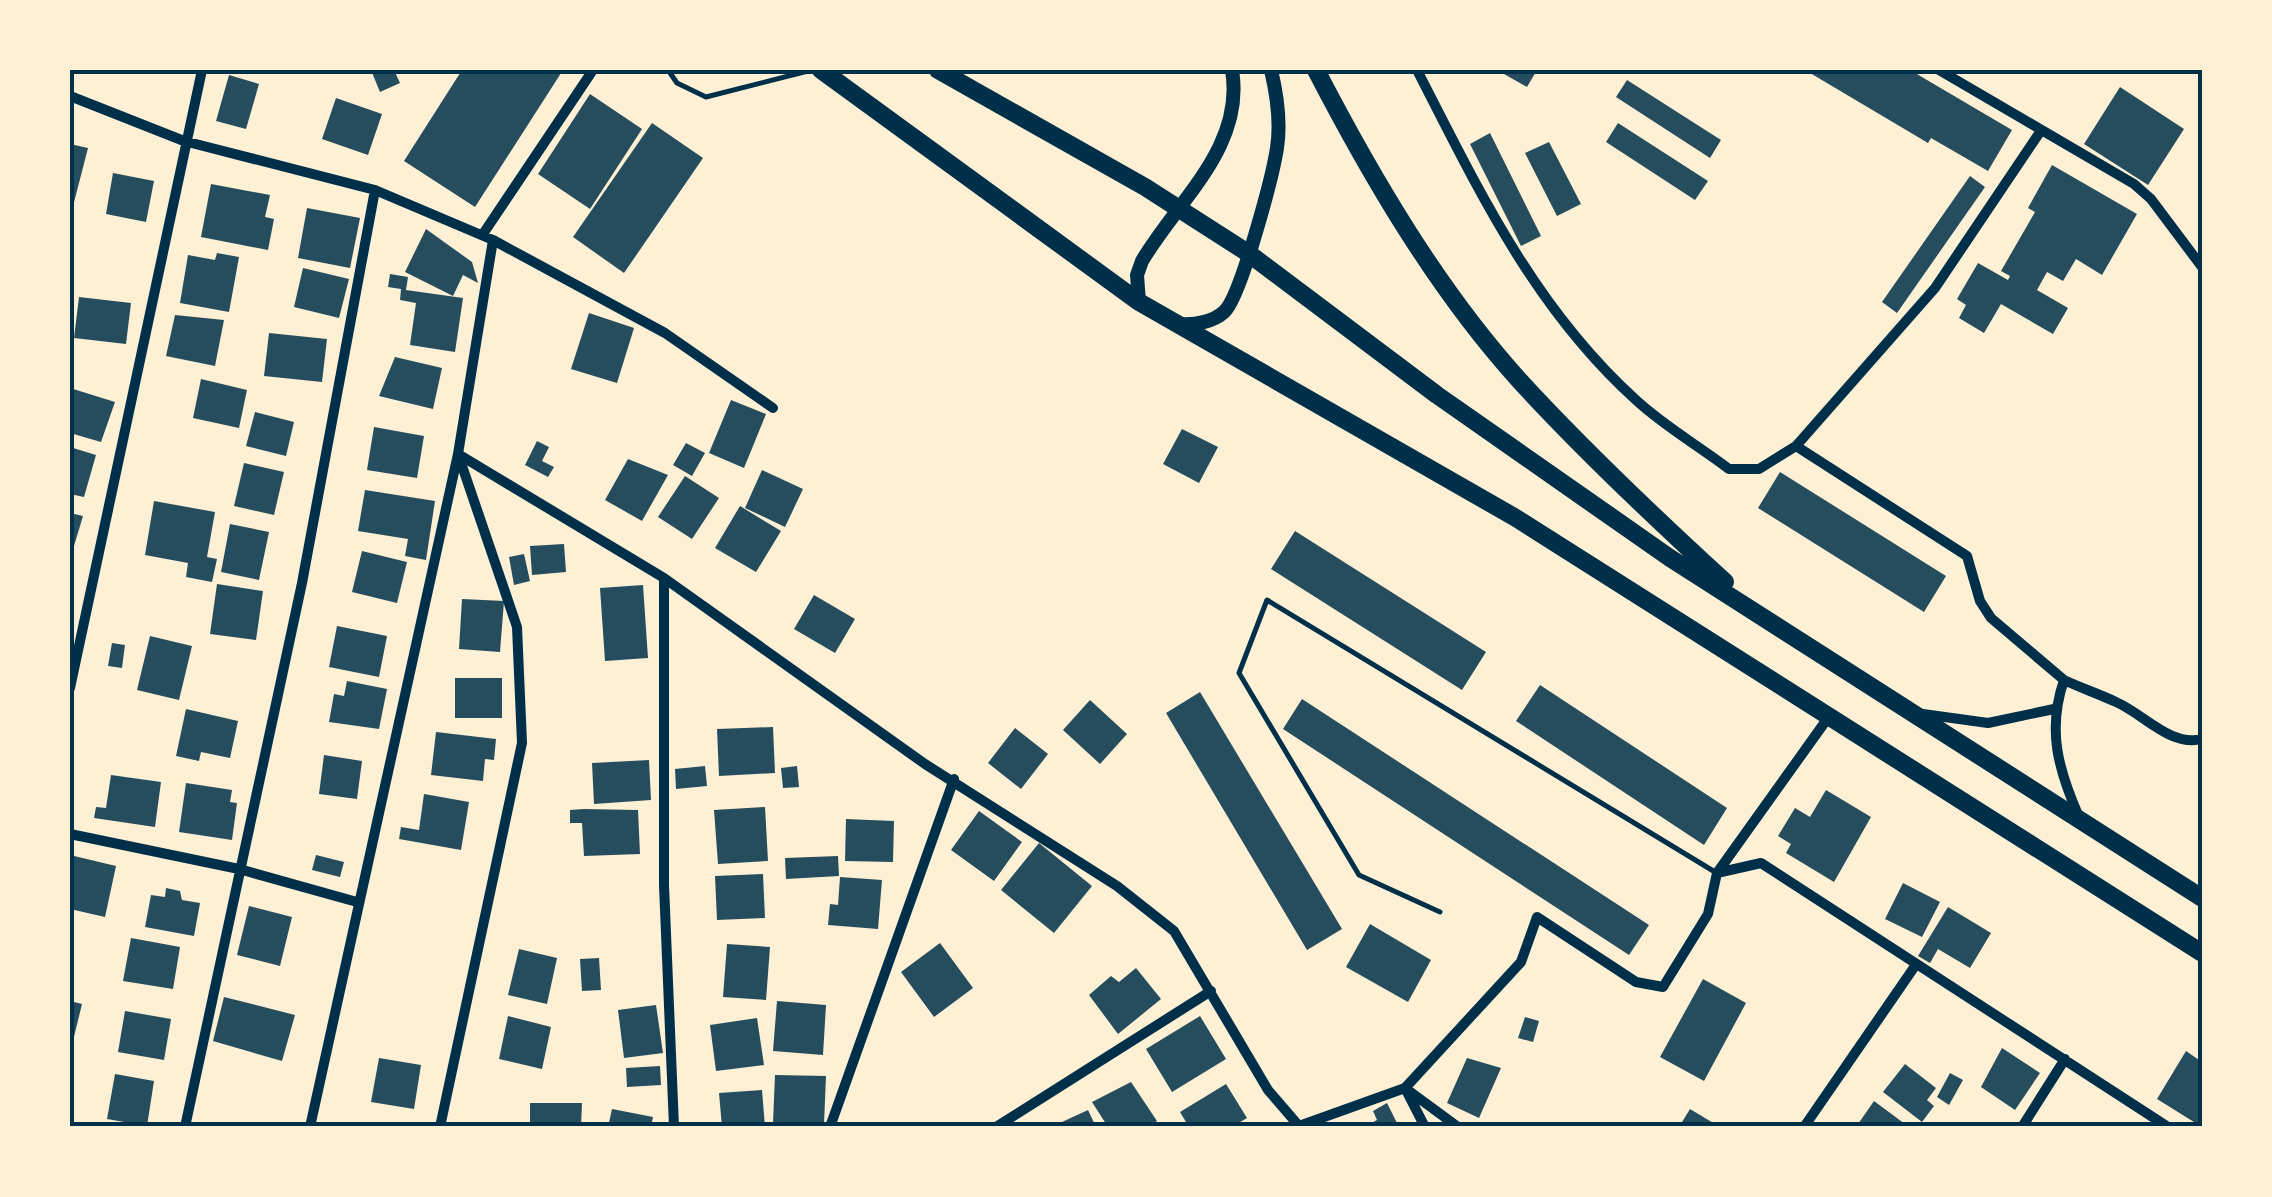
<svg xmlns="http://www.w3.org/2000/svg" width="2272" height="1197" font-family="'DM Sans',sans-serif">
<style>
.building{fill:#264d5e}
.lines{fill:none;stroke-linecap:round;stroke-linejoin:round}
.service{stroke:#003049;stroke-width:5}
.minor{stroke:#003049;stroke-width:10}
.secondary{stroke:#003049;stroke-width:14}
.trunk{stroke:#003049;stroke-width:18}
.neatline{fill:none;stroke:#003049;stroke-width:4}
</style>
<rect width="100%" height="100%" fill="#fdf0d5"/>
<path class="building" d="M371 70H394L400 83 380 92Z
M462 70H563L475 207 404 161Z
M1497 70H1537L1527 87Z
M1805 70H1910L2012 130 1988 171 1931 138 1928 143Z
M229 75 259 84 246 129 216 121Z
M1627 80 1721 140 1710 158 1616 97Z
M2120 87 2184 129 2148 185 2084 144Z
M590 94 642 129 590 209 538 174Z
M336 98 382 114 368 155 322 139Z
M652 123 703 158 624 273 573 237Z
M1618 123 1708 181 1695 200 1606 142Z
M1490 133 1541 236 1521 246 1470 144Z
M1549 142 1581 204 1557 216 1525 153Z
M70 144 88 148 71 214H70Z
M2052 165 2137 214 2102 275 2076 259 2063 281 2047 272 2037 290 2068 308 2053 334 2001 304 1984 333 1959 318 1966 305 1957 299 1978 263 2008 280 2010 276 2001 271 2035 212 2028 208Z
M113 173 154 181 146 222 106 214Z
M1970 176 1985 187 1897 313 1882 302Z
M211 184 270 195 265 217 274 219 268 250 201 237Z
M307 208 360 218 350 268 298 258Z
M426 229 472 262 478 283 463 275 453 296 405 272Z
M217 253 239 257 229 312 180 303 188 255 215 260Z
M303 268 349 279 339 318 294 307Z
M390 274 408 277 406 290 463 298 455 352 410 345 416 303 400 300 401 289 388 287Z
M79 297 131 303 126 344 74 338Z
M589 313 634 328 617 383 571 369Z
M175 315 224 320 215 366 166 356Z
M269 333 327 339 322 382 264 376Z
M395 357 442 368 433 409 379 396Z
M201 379 247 390 239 428 193 418Z
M70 388 115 402 101 442 70 433Z
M731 400 766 414 744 468 709 453Z
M255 412 294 422 286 456 246 446Z
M374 427 424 436 417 478 367 470Z
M1182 429 1218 447 1199 483 1163 464Z
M537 441 549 447 542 461 554 467 548 477 525 465Z
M686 443 705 453 692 476 673 465Z
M70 447 96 455 84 497 70 494Z
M628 459 668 475 642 521 605 500Z
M244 463 284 472 274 515 234 506Z
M762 470 803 489 785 527 745 508Z
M1780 472 1946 576 1924 612 1758 508Z
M685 476 719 498 692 539 658 517Z
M365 490 435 501 426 560 405 556 408 539 358 531Z
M154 501 215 512 207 557 217 559 212 582 186 577 188 563 145 555Z
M740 506 781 531 756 572 715 548Z
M70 513 83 516 71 556H70Z
M230 524 269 532 259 580 221 572Z
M1295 531 1486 652 1462 690 1271 569Z
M564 544 566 572 532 575 530 546Z
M362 551 407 562 397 603 352 592Z
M524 554 530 581 514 585 509 557Z
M217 584 263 591 256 640 210 634Z
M643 585 648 658 605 661 600 588Z
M814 595 855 619 835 653 794 629Z
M462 599 504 601 500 652 459 649Z
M337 626 387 636 379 677 329 667Z
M150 636 192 646 179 700 137 690Z
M112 643 125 645 122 668 108 666Z
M455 678H502V718H455Z
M347 681 387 689 379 729 329 722 334 694 344 696Z
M1540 685 1727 808 1704 845 1516 721Z
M1200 692 1342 929 1307 950 1166 713Z
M1302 699 1649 925 1629 955 1283 729Z
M1090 700 1127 734 1100 764 1063 730Z
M186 709 238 721 230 758 201 752 199 761 176 756Z
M773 727 775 773 719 776 717 729Z
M1015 728 1048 754 1021 789 988 763Z
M436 732 496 739 494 760 485 759 483 781 431 775Z
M324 755 362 761 357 799 319 794Z
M649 760 651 800 594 804 592 763Z
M705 766 707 786 676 789 675 769Z
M797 766 799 787 783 788 781 768Z
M111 775 161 782 155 827 94 818 96 807 106 808Z
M186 783 232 790 230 802 237 803 232 840 179 832Z
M1826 790 1871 817 1834 882 1786 853 1791 844 1778 836 1795 808 1810 817Z
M424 794 469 802 461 850 399 839 401 827 419 830Z
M765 807 768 861 718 864 714 810Z
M584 809 638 810 640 854 584 856 582 823H570V810Z
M979 811 1022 842 994 881 951 850Z
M846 819 894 821 893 862 845 861Z
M1039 843 1092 886 1054 933 1001 890Z
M70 855 116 866 105 917 70 909Z
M316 855 344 862 340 877 312 870Z
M838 856 839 876 786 879 785 858Z
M763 874 765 918 717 920 715 876Z
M840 877 882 880 878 929 828 925 830 904 838 905Z
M1903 883 1940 902 1922 937 1885 919Z
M166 888 180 891 182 900 200 903 194 936 145 927 151 895 165 897Z
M249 906 292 917 280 966 237 955Z
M1948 907 1991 933 1970 968 1938 949 1930 963 1918 956Z
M1370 924 1431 960 1408 1002 1346 967Z
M131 938 180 947 173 989 123 981Z
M940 943 973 988 934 1017 901 972Z
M727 944 770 947 766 1000 723 997Z
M519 949 557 958 547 1004 508 995Z
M599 958 601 990 582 991 580 959Z
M1136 968 1161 999 1118 1034 1089 995 1111 976 1119 982Z
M1703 979 1746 1003 1704 1081 1660 1057Z
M224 997 295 1015 282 1061 213 1041Z
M70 1001 82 1004 71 1049 70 1048Z
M777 1001 826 1005 823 1055 773 1051Z
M656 1005 663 1053 624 1058 618 1010Z
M125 1011 171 1019 164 1060 118 1052Z
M508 1016 551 1027 542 1069 499 1059Z
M1200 1016 1226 1059 1172 1092 1146 1049Z
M1525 1017 1539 1021 1533 1042 1518 1038Z
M757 1018 764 1065 716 1071 710 1025Z
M2002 1048 2040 1073 2015 1110 1981 1087Z
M2186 1051 2202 1062V1127L2157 1099Z
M379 1058 421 1065 414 1109 371 1102Z
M1467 1058 1501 1068 1479 1118 1447 1103Z
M1905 1064 1936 1088 1927 1100 1934 1106 1922 1122 1883 1092Z
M660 1066 661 1085 627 1087 626 1068Z
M1950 1073 1963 1080 1949 1105 1937 1097Z
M115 1074 154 1081 147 1126 107 1119Z
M775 1075 826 1076 824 1124 773 1123Z
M1131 1082 1157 1121 1148 1127H1108L1092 1102Z
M1226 1084 1247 1118 1232 1127H1189L1180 1112Z
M762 1090 765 1127H722L719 1093Z
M1874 1101 1909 1127H1856Z
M530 1103H582L581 1127H530Z
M1387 1103 1398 1125 1364 1127 1377 1120 1373 1111Z
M612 1109 653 1117 651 1127H608Z
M1690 1109 1720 1127H1679Z
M1088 1110 1096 1127H1051Z"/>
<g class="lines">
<path class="service" d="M668 70 677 83 706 97 812 70
M1440 912 1359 875 1239 673 1267 600 1715 872"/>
<path class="minor" d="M1417 70C1478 189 1534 308 1636 400 1664 426 1699 446 1729 469H1759L1796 446 1935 288 2040 132
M1939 70 2134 184 2151 199 2202 267
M70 96 184 141 375 190 493 240 458 454 310 1127
M483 234 593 70
M493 240 665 333 773 408
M1796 446 1967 556 1980 601 1991 618 2064 680C2047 730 2058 769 2079 817
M458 454 664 578 925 764 1117 886 1174 931 1268 1090 1299 1126 1405 1088 1521 962 1537 917 1636 982 1663 987 1708 914 1717 873 1830 715
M664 578V885L674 1127
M2064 680C2081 688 2099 694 2116 702 2144 714 2170 747 2202 739
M70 688 202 70
M1923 714 1988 723 2054 709
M70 834 239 869 357 902
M1717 873 1761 863 2168 1127
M1405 1088 1458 1127
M1407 1092 1425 1127
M185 1127 302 583 375 190
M440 1127 522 743 517 627 458 454
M830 1127 954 779
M996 1127 1211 991
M1804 1127 1915 966
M2022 1127 2065 1059"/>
<path class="secondary" d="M1139 302 1137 275 1142 261C1178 200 1245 147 1232 70
M1180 324C1195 325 1213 322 1224 312 1241 297 1273 174 1277 148 1281 122 1277 95 1271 70"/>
<path class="trunk" d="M821 70 1139 302 1516 518 2202 953
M938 70 1145 187 1248 253 1437 395 1670 558 2202 898
M1316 70C1372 178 1437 289 1519 380 1584 451 1654 517 1725 582"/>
</g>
<rect width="2272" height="1197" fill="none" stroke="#fdf0d5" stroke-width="145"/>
<rect x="72" y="72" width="2128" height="1052" class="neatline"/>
</svg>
